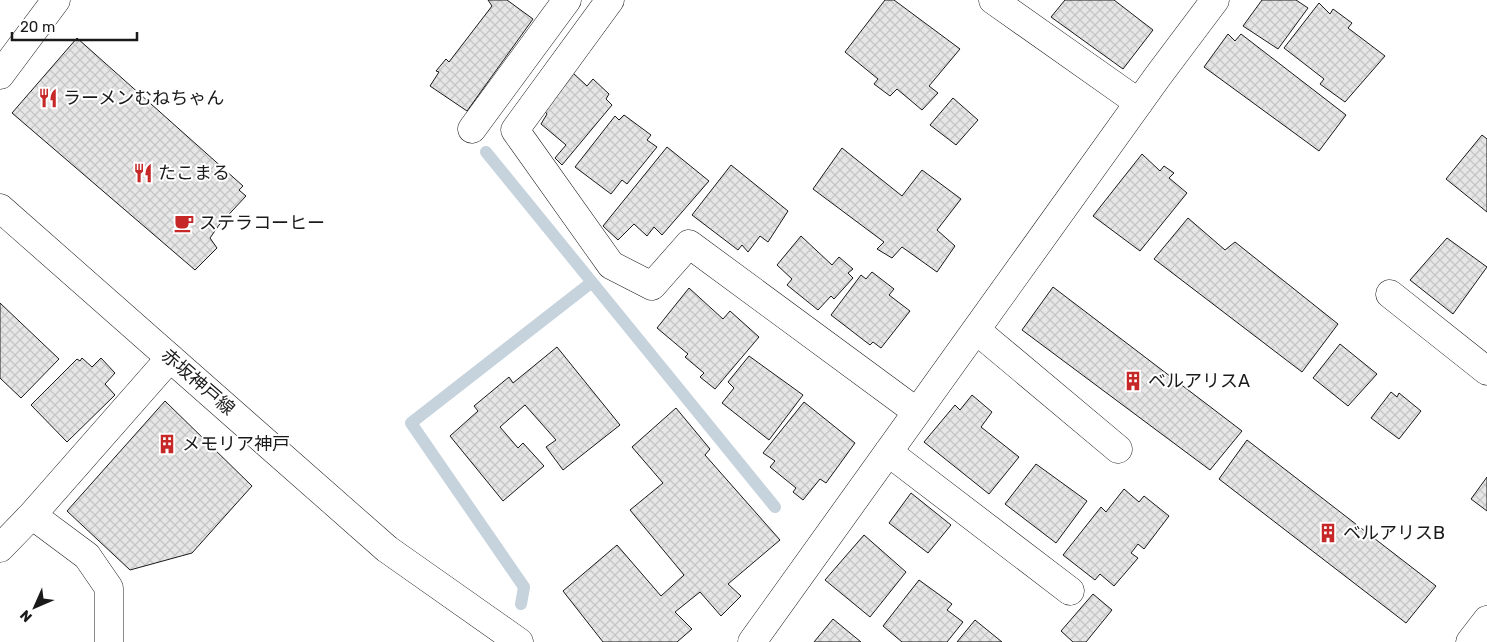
<svg xmlns="http://www.w3.org/2000/svg" width="1487" height="642" font-family="Rubik,'Noto Sans JP',sans-serif">
<style>
.lines{fill:none;stroke-linecap:round;stroke-linejoin:round}
.stream{stroke:#c6d2dc;stroke-width:12}
.building{fill:url(#building-cross-hatch);stroke:#1a1a1a}
.street-casing{stroke:#1a1a1a;stroke-width:29}
.secondary-casing{stroke:#1a1a1a;stroke-width:29}
.street{stroke:#fff;stroke-width:28}
.secondary{stroke:#fff;stroke-width:28}
.labels{text-anchor:middle;dominant-baseline:central;stroke-width:4;stroke-linejoin:round;paint-order:stroke}
.poi-label{font-size:18px;fill:#1a1a1a;stroke:#fff;text-anchor:start}
.street-label{font-size:18px;fill:#1a1a1a;stroke:#fff}
</style>
<defs>
<pattern id="building-cross-hatch" width="8" height="8" patternUnits="userSpaceOnUse" patternTransform="scale(1.25)"><rect width="8" height="8" fill="#e6e6e6"/><path d="M0 0l8 8M0 8l8-8" fill="none" stroke="#c5c5c5"/></pattern>
</defs>
<rect width="100%" height="100%" fill="#fff"/>
<g class="lines">
<path class="stream" d="M486 152 775 507
M521 604 524 587 411 423 592 282"/>
</g>
<path class="building" d="M488 0H507L533 19 467 111 430 86 439 72 436 71 446 59 449 62 492 6Z
M885 0H894L960 49 929 86 938 93 922 110 897 89 890 96 874 84 878 79 845 52Z
M1065 0H1114L1153 30 1123 69 1051 17Z
M1262 0H1296L1308 8 1278 49 1243 26Z
M1319 3 1330 14 1333 9 1352 23 1348 28 1385 56 1345 102 1320 84 1324 79 1284 48Z
M1228 34 1235 41 1241 34 1346 115 1319 151 1204 67Z
M77 38 243 186 239 190 246 196 219 225 210 238 217 248 195 270 12 113Z
M573 73 587 86 593 79 609 94 606 99 612 105 562 165 555 158 566 145 541 124 547 114 543 109Z
M953 98 978 120 956 145 930 125Z
M624 115 651 135 647 140 657 147 627 184 622 180 611 194 575 167 615 116 619 120Z
M1482 135 1487 139V212L1446 179Z
M667 147 709 181 662 235 654 227 647 236 634 224 618 240 603 226Z
M842 148 902 196 922 170 961 199 937 230 955 246 937 272 902 247 892 258 877 249 884 242 813 189Z
M1142 154 1160 171 1164 166 1174 173 1169 178 1187 193 1140 251 1093 216Z
M731 165 788 211 768 242 760 236 748 252 742 245 738 250 692 215Z
M1188 218 1225 250 1235 242 1338 324 1302 372 1154 259Z
M801 236 832 265 839 257 853 269 848 273 853 278 834 299 831 296 818 310 787 285 792 279 777 265Z
M1447 238 1487 267 1453 314 1410 280Z
M872 272 894 289 889 295 910 311 881 348 873 342 870 345 831 315 861 275 866 279Z
M1053 287 1242 431 1210 470 1022 330Z
M689 288 723 319 730 311 759 337 715 389 700 377 704 373 685 357 688 354 657 328Z
M0 303 59 359 21 398 0 378Z
M1340 344 1377 374 1348 406 1313 378Z
M557 347 620 425 563 470 546 447 556 440 525 405 500 427 518 448 523 443 544 466 503 501 450 436 478 411 474 406 509 377 513 383Z
M749 356 803 395 769 440 722 403 734 388 728 382Z
M82 358 92 367 101 358 115 373 105 384 115 395 67 442 31 405 77 359 80 361Z
M1391 392 1397 397 1399 393 1421 411 1399 439 1371 418Z
M972 395 992 412 981 427 1019 457 989 494 924 442 955 405 960 410Z
M165 401 252 486 192 553 130 570 67 511Z
M804 402 855 443 826 483 820 479 803 500 793 492 796 488 770 467 775 461 763 453Z
M676 408 710 449 705 455 780 540 728 584 741 596 721 616 700 592 675 612 692 629 677 642H603L563 591 617 545 661 596 684 575 630 510 663 483 632 447Z
M1247 440 1436 586 1406 623 1219 479Z
M1036 464 1087 501 1056 543 1005 504Z
M1487 477V511L1471 499Z
M1124 489 1139 502 1144 496 1169 516 1144 549 1138 544 1131 553 1138 558 1114 586 1100 574 1095 580 1063 555 1101 507 1106 512Z
M911 493 951 525 928 553 889 523Z
M864 535 906 572 870 617 825 580Z
M919 580 952 604 947 610 963 622 947 642H902L883 626Z
M1093 594 1112 610 1086 642H1073L1061 631Z
M833 619 861 642H814Z
M975 620 1002 642H957Z"/>
<g class="lines">
<defs>
<path id="street" d="M610 0 515 130 611 265 652 286 689 244 917 412
M993 0 1139 103
M0 75 56 0
M472 129 567 0
M1390 294 1487 371
M976 330 1118 449
M888 452 1070 591
M32 515 87 556 109 588V642
M0 548 32 515 170 358
M752 642 1158 76 1215 0
M1470 642 1487 620"/>
<path id="secondary" d="M0 208 387 549 519 642"/>
</defs>
<use href="#street" class="street-casing"/>
<use href="#secondary" class="secondary-casing"/>
<use href="#street" class="street"/>
<use href="#secondary" class="secondary"/>
</g>
<defs>
<symbol id="restaurant-bare" viewBox="-9 -9 18 18"><path d="M-5-6h1v4h1v-4h1v4h1v-4h1v5L-1.5 .5V6h-2V.5L-5-1ZM5-6V6H3V1.5H1.5Q1.5-4 5-6Z" fill="#c62828" stroke="#fff" stroke-width="2.5" paint-order="stroke"/></symbol>
<symbol id="cafe-bare" viewBox="-9 -9 18 18"><path d="M-5.5-4.5H6V0H3Q3 3.5 0 3.5H-2.5Q-5.5 3.5-5.5 0ZM3-3.2v2h1.7v-2ZM-6 4.5H4V6H-6Z" fill="#c62828" stroke="#fff" stroke-width="2.5" paint-order="stroke"/></symbol>
<symbol id="building-bare" viewBox="-9 -9 18 18"><path d="M-4-6H4V6H1V3H-1V6H-4ZM-2.5-4.3h1.7v1.8h-1.7ZM.8-4.3h1.7v1.8H.8ZM-2.5-1h1.7V.8h-1.7ZM.8-1h1.7V.8H.8Z" fill="#c62828" stroke="#fff" stroke-width="2.5" paint-order="stroke"/></symbol>
</defs>
<g fill-rule="evenodd">
<use href="#restaurant-bare" x="34" y="84" width="28" height="28"/>
<use href="#restaurant-bare" x="129" y="159" width="28" height="28"/>
<use href="#cafe-bare" x="170" y="209" width="28" height="28"/>
<use href="#building-bare" x="1119" y="367" width="28" height="28"/>
<use href="#building-bare" x="153" y="430" width="28" height="28"/>
<use href="#building-bare" x="1314" y="519" width="28" height="28"/>
</g>
<g class="labels">
<g class="poi-label">
<text x="63" y="98">ラーメンむねちゃん</text>
<text x="158" y="173">たこまる</text>
<text x="199" y="223">ステラコーヒー</text>
<text x="1148" y="381">ベルアリスA</text>
<text x="182" y="444">メモリア神戸</text>
<text x="1343" y="533">ベルアリスB</text>
</g>
<g class="street-label">
<text transform="translate(198 382) rotate(41)">赤坂神戸線</text>
</g>
</g>
<g transform="translate(35 607) rotate(225)" stroke="#ffffff" stroke-width="4" paint-order="stroke">
<path d="M0-4L9 19L0 12L-9 19Z" fill="#1a1a1a"/>
<text y="-8" font-size="14" font-weight="bold" text-anchor="middle" fill="#1a1a1a">N</text>
</g>
<path d="M12 32v8h125v-8" fill="none" stroke="#1a1a1a" stroke-width="2.5"/>
<text x="20" y="32" font-size="15" fill="#1a1a1a" stroke="#ffffff" stroke-width="4" paint-order="stroke">20 m</text>
</svg>
